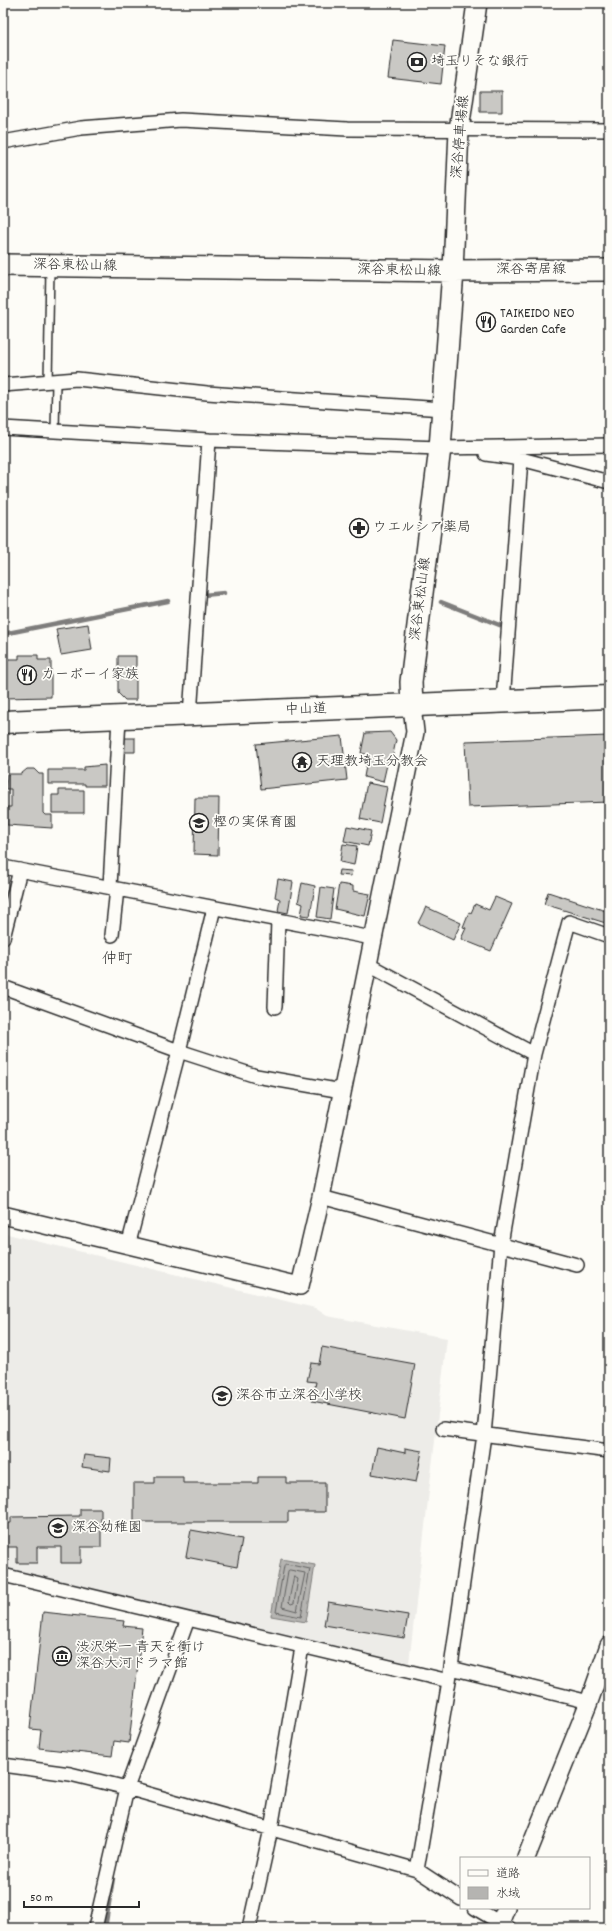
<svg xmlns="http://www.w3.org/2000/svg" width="612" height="1931" font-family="Dekko,'Klee One',sans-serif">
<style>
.built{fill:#edece8}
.water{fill:#b5b4b1;stroke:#7e7d7b}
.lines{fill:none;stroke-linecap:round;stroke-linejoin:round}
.shore{stroke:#626261;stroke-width:1}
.stream{stroke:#7e7d7b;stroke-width:4.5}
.building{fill:#c9c8c4;stroke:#2b2b2b}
.service-casing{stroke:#2b2b2b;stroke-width:10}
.minor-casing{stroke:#2b2b2b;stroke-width:16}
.tertiary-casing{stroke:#2b2b2b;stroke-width:20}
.secondary-casing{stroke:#2b2b2b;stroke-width:22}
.primary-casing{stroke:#2b2b2b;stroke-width:24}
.trunk-casing{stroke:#2b2b2b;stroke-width:25}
.service{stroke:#fdfcf7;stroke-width:7}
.minor{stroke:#fdfcf7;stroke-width:13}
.tertiary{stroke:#fdfcf7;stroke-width:17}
.secondary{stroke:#fdfcf7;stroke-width:19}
.primary{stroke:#fdfcf7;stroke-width:21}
.trunk{stroke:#fdfcf7;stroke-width:22}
.labels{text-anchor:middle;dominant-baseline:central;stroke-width:3.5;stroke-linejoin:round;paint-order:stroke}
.poi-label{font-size:14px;fill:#2b2b2b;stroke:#fdfcf7;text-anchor:start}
.street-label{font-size:14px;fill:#2b2b2b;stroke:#fdfcf7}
.neighbourhood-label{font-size:15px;fill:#2b2b2b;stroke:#fdfcf7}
</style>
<rect width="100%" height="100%" fill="#fdfcf7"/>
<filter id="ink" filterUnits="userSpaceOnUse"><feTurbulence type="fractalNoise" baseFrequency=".025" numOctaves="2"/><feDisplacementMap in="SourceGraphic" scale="8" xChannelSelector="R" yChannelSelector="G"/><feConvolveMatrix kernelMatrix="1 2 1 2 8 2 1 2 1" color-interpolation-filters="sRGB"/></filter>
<g filter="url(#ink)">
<path class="built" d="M3 1233 315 1308 327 1316 447 1338 409 1663 3 1567Z"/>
<path class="water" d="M281 1559 315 1565 306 1622 271 1616Z"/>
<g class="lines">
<path class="shore" d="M286 1564 310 1569 301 1617 276 1612 284 1566Z
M290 1570 305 1573 297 1611 282 1607 288 1571Z
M294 1577 298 1579 294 1603 291 1604 289 1602Z"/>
<path class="stream" d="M204 595 224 593
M441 602 502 626
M3 634 168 601
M105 1928 113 1878"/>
</g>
<path class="building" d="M393 40 445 46 441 84 388 78Z
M480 91H502V112H480Z
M88 624 92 650 61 655 56 629Z
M19 655H38V660H51V697L3 698V659H19Z
M118 656H136V700H125L118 693Z
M390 732 396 740 392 759 388 760 383 782 364 777 368 755 361 753 365 733Z
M342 736 347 780 261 789 256 744Z
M609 736V802L468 807 465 741Z
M125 738H135V752H124Z
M105 765V786H85V784H48V770H84V767Z
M27 769H34L39 774H43V813L45 815H52V828L7 825V807H11V789H6L7 774H21Z
M367 783 387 787 380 823 360 819Z
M59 790H84V813H52V795H59Z
M195 798H219L218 855 194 854Z
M347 826 371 831 368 846 344 841Z
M343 844 357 846 354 865 340 862Z
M339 870 352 871 351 876 338 875Z
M278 879 293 882 288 913 278 911 280 899 275 897Z
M302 883 315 886 310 916 301 915 303 904 298 902Z
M339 884 353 886V891L370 894 365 916 335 909Z
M321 887 334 889 330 919 317 917Z
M548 892 609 912V924L544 904Z
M495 897 512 904 491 951 461 939 466 928 463 927 469 912 471 913 475 904 489 910Z
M426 907 461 923 453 940 418 923Z
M322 1347 415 1364 405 1419 312 1401 316 1382 307 1381 311 1363 319 1364Z
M377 1447 405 1453V1448L422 1451 416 1482 372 1474Z
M84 1455 111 1458 110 1471 82 1467Z
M155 1477H183V1483H258V1477H286V1483H325V1512H288V1522H134V1483H155Z
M80 1509H101V1547H81V1563H61V1547H37V1563H17V1547H3V1523H11V1517L80 1516Z
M191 1530 242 1539 237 1567 186 1557Z
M328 1602 408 1615 404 1638 324 1625Z
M43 1612 124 1621 123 1626 142 1628 129 1743 114 1741 112 1756 39 1748 41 1730 30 1729Z"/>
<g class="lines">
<defs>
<path id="service" d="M48 382 50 268
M55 432 56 381"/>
<path id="minor" d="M3 142 81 128 181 120 347 129 609 130
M3 385 77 379 207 393 443 409
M3 428 209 440 440 448 609 445
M486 454 521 459 609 482
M503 701 521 459
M190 715 209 440
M3 867 372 938
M110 887 119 718
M112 935 117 889
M3 938 20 870
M367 964 534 1054
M3 987 179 1051 256 1076 342 1091
M275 1007 278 920
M321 1197 577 1265
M128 1246 179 1051 214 908
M443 1429 609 1451
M3 1575 449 1681
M451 1668 589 1702
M3 1765 70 1774 127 1788 417 1870 461 1899
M417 1870 449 1681 484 1435 501 1244 534 1054 569 922 609 936
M475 1908 509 1928
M95 1928 127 1788 188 1619
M249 1928 271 1829 302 1647"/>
<path id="tertiary" d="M3 1215 300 1286 321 1197 415 732 412 706
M526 1858 589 1702 609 1645
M498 1928 506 1908"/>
<path id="secondary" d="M453 271 459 130 477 3"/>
<path id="primary" d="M3 265 453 271 609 270
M412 706 411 682 440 448 453 271"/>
<path id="trunk" d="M3 722 609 697"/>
</defs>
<use href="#service" class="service-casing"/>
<use href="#minor" class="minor-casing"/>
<use href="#tertiary" class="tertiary-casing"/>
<use href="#secondary" class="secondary-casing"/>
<use href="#primary" class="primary-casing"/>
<use href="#trunk" class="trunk-casing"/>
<use href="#service" class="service"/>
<use href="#minor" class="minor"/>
<use href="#tertiary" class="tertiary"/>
<use href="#secondary" class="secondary"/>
<use href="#primary" class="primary"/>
<use href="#trunk" class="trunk"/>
</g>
</g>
<defs>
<symbol id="bank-ring" viewBox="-11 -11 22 22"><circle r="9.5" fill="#fdfcf7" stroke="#2b2b2b" stroke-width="1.5"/><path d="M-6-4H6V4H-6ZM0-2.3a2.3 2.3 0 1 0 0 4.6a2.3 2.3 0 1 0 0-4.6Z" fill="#2b2b2b"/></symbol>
<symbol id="restaurant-ring" viewBox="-11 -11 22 22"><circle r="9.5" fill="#fdfcf7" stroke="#2b2b2b" stroke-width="1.5"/><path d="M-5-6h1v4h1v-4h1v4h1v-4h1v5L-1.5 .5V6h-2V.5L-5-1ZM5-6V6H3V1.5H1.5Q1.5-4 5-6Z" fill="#2b2b2b"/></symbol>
<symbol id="pharmacy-ring" viewBox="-11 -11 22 22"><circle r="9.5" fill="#fdfcf7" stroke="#2b2b2b" stroke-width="1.5"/><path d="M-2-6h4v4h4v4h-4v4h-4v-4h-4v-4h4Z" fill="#2b2b2b"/></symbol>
<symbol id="temple-ring" viewBox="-11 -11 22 22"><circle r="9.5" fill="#fdfcf7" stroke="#2b2b2b" stroke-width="1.5"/><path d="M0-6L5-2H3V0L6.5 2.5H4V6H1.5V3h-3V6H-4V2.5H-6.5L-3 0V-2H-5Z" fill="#2b2b2b"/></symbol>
<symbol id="school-ring" viewBox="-11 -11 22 22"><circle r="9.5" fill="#fdfcf7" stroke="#2b2b2b" stroke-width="1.5"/><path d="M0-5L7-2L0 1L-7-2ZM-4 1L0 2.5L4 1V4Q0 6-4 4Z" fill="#2b2b2b"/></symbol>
<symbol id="museum-ring" viewBox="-11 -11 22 22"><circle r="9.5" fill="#fdfcf7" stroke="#2b2b2b" stroke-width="1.5"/><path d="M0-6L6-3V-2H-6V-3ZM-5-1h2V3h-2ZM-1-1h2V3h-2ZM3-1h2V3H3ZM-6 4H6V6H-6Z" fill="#2b2b2b"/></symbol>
</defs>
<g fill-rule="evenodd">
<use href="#bank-ring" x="406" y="51" width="22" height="22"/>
<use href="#restaurant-ring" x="475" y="311" width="22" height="22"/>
<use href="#pharmacy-ring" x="348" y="517" width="22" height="22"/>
<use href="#restaurant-ring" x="16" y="664" width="22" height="22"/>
<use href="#temple-ring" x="291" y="751" width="22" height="22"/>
<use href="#school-ring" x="188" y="812" width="22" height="22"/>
<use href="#school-ring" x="211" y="1385" width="22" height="22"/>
<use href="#school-ring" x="47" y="1517" width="22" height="22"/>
<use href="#museum-ring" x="51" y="1645" width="22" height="22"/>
</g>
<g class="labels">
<g class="poi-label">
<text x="431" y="62">埼玉りそな銀行</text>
<text x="500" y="314">TAIKEIDO NEO<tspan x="500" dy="16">Garden Cafe</tspan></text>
<text x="373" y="528">ウエルシア薬局</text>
<text x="41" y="675">カーボーイ家族</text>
<text x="316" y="762">天理教埼玉分教会</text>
<text x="213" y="823">樫の実保育園</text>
<text x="236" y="1396">深谷市立深谷小学校</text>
<text x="72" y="1528">深谷幼稚園</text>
<text x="76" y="1648">渋沢栄一 青天を衝け<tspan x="76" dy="16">深谷大河ドラマ館</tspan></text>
</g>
<g class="street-label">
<text transform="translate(461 137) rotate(-85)">深谷停車場線</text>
<text transform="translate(75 266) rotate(1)">深谷東松山線</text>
<text x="531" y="270">深谷寄居線</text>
<text transform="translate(399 271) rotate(1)">深谷東松山線</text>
<text transform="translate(421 599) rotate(-83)">深谷東松山線</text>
<text transform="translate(306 710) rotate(-2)">中山道</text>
</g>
<g class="neighbourhood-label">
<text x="117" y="960">仲町</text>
</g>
</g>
<rect width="612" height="1931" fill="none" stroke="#fdfcf7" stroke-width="16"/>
<rect x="8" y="8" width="596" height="1915" fill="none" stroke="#2b2b2b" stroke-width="1.5" filter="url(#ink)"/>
<rect x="460" y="1857" width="130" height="52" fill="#fdfcf7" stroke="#a9a8a5"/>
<rect x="468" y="1870" width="20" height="6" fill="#fdfcf7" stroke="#a9a8a5"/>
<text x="496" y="1877" font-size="12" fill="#2b2b2b">道路</text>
<rect x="468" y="1887" width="20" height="12" fill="#b5b4b1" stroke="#a9a8a5"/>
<text x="496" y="1897" font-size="12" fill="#2b2b2b">水域</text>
<path d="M24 1901v6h115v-6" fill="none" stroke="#2b2b2b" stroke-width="2"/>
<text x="30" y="1901" font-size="12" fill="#2b2b2b" stroke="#fdfcf7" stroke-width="3" paint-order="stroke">50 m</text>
</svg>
